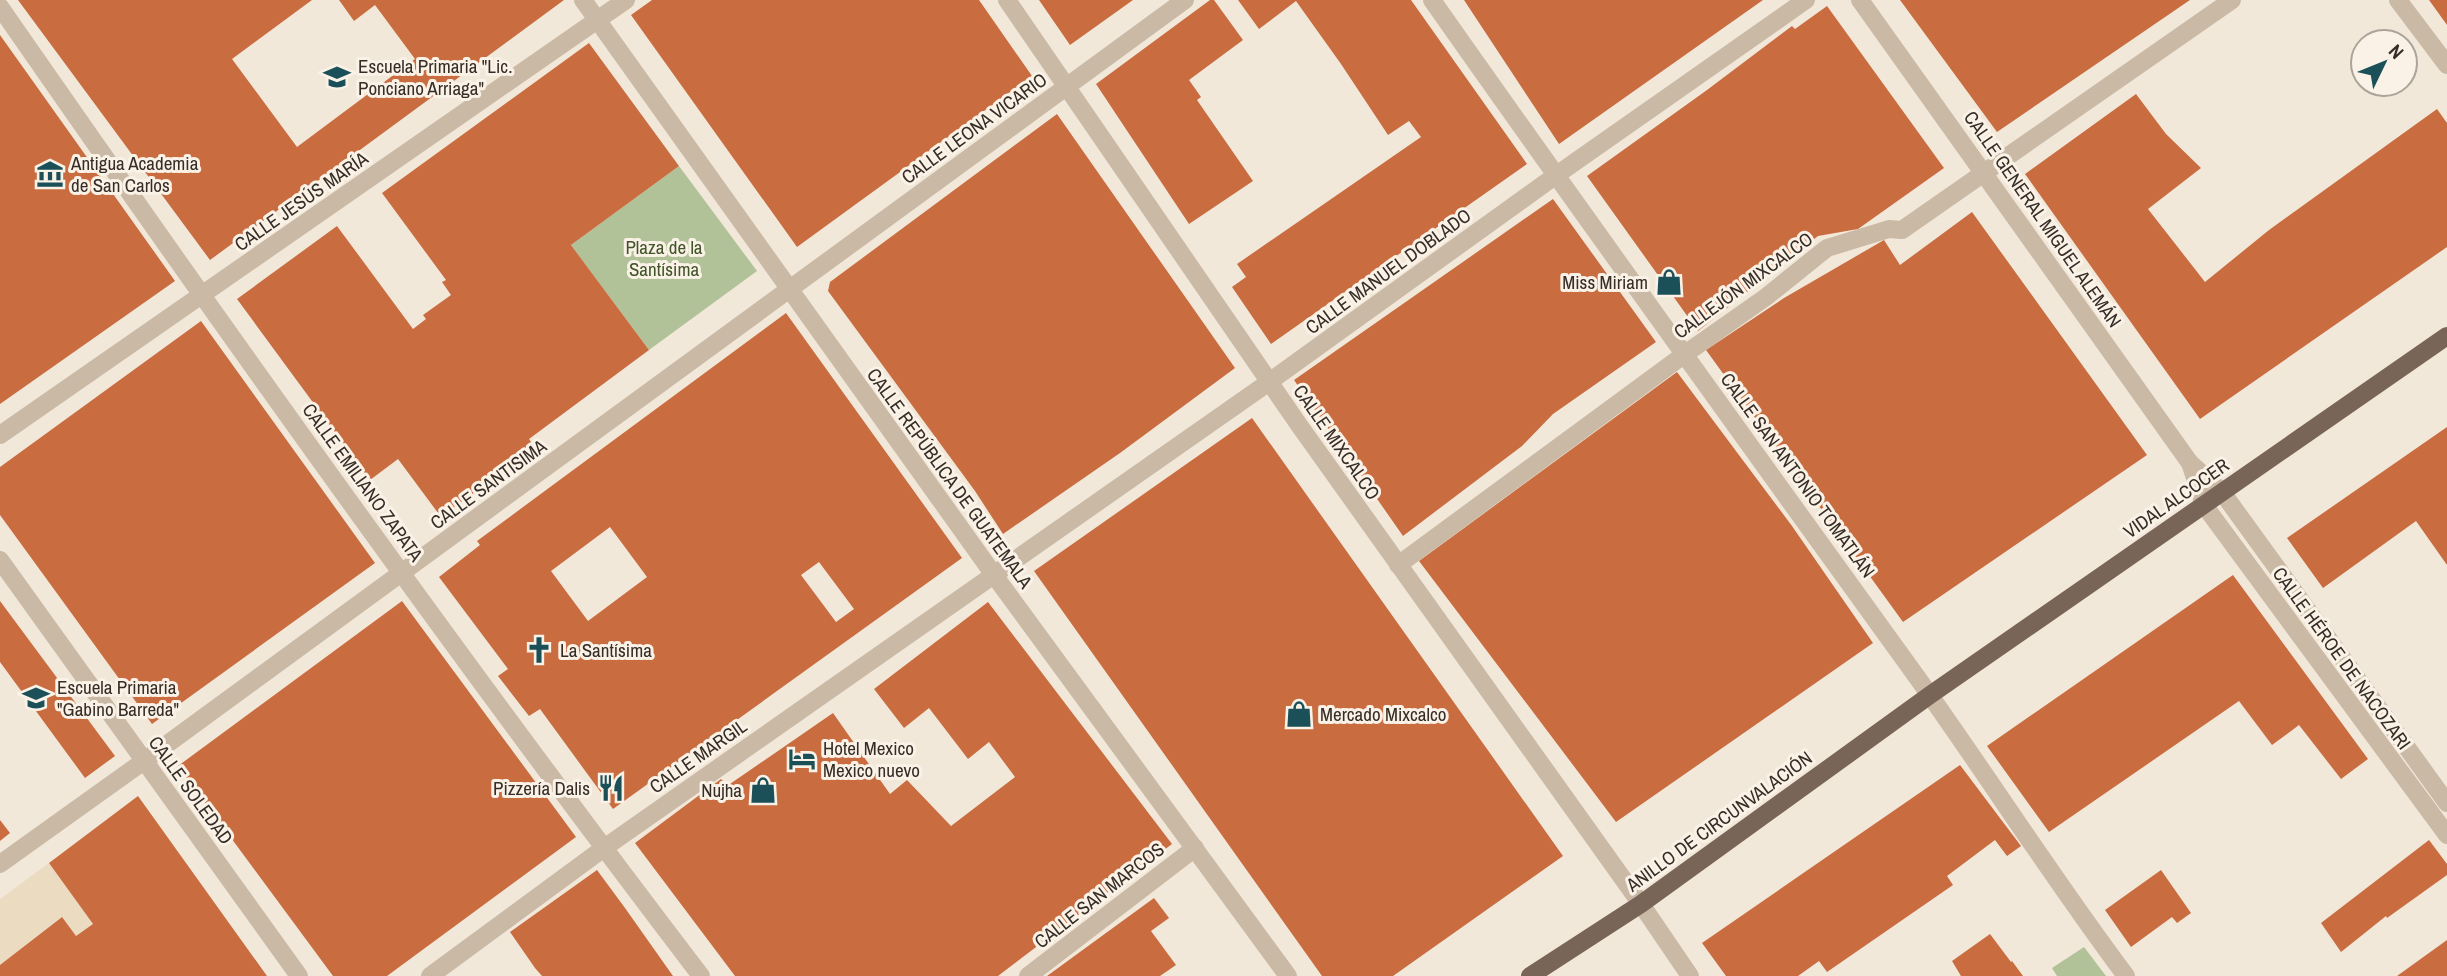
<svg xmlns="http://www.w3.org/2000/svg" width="2447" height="976" font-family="'Archivo Narrow',sans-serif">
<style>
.green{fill:#b1c299}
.plaza{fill:#ebdbc0}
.building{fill:#c96c40;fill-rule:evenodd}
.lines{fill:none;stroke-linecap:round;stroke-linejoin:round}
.street{stroke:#cab9a5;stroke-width:18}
.primary{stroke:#796557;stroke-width:18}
.labels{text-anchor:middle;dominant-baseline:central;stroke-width:6;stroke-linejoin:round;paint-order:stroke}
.poi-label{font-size:19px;fill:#362d27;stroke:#faf2e6;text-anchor:start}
.street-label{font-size:19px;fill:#362d27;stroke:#faf2e6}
.park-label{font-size:19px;fill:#42552a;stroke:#faf2e6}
</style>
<rect width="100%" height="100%" fill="#f2e8da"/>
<path class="green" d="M679 166 757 271 649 350 571 245Z
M2084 947 2106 976H2057L2052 968Z"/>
<path class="plaza" d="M49 863 93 924 76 936 61 917 0 965V899Z"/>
<path class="building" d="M18 0H312L232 59 297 147 415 59 375 5 354 21 339 0H564L210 260Z
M652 0H979L1032 76 797 247 631 15Z
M1039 0H1133L1070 45Z
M1210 0H1214L1243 40 1189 80 1201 97 1197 100 1253 181 1189 224 1096 84Z
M1238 0H1411L1527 164 1271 344 1232 287 1246 277 1237 264 1421 137 1409 121 1388 135 1341 64 1296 1 1259 29Z
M1464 0H1763L1559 144Z
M1900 0H2190L1997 132Z
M2429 0H2447V25Z
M1827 6 1944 168 1858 229 1818 236 1698 331 1587 176 1707 90 1792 26 1795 29Z
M0 35 175 281 0 404Z
M589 43 679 166 571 245 649 350 529 439 535 448 441 517 398 459 370 480 237 299 337 226 413 329 426 319 423 315 451 295 442 282 446 280 382 193Z
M2136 94 2166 134 2201 168 2148 209 2205 282 2269 230 2437 109 2447 123V247L2200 419 2025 174Z
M1057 114 1235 368 1120 453 1003 534 975 491 828 291 830 282Z
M1553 199 1656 342 1553 414 1522 446 1403 536 1294 380Z
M1972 212 2147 455 1903 622 1706 350 1784 298 1884 240 1900 265Z
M786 313 962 558 613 809 540 709 529 716 498 676 508 669 439 577 480 545 477 541ZM610 527 647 577 588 621 551 571ZM819 562 854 609 836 622 801 575Z
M201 321 375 563 152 724 0 515V467Z
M1677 372 1792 526 1873 643 1616 822 1419 561Z
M1252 418 1563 856 1393 976H1322L1034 571Z
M2447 427V565L2416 521 2323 588 2287 538Z
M2233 575 2368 759 2341 779 2299 725 2272 745 2239 701 2049 832 1987 746Z
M0 601 115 756 85 778 0 662Z
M402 601 576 837 387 976H333L178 766Z
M988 602 1172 844 998 976H735L635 843 721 779 727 786 833 713 890 794 907 780 951 826 1015 777 989 742 968 759 929 708 904 728 874 689Z
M1960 765 2021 846 2007 856 1995 840 1947 876 1953 885 1827 972 1819 961 1798 976H1726L1702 943Z
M138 796 267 976H0V965L62 917 76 936 93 924 49 863Z
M0 820 10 833 0 841Z
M2429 840 2447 864V875L2387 918 2386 916 2341 952 2321 923Z
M597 870 625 908 673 976H542L535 968 510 932Z
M2161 870 2191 913 2177 923 2172 917 2131 947 2105 910Z
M1154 898 1169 918 1151 931 1176 965 1160 976H1047Z
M1990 934 2011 962 2012 961 2023 976H1961L1952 961Z
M2447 940V976H2397Z"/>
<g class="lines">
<path class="street" d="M583 0 994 575 1288 976
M1007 0 1299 425 1641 904 1690 976
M1432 0C1592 228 1756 454 1919 680 1989 778 2054 880 2126 976
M1860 0 2190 463 2222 492 2447 803
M2398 0 2447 65
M0 7C227 334 459 659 701 976
M0 435 626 0
M2191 466 2204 505 2447 835
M0 560 299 976
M1398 565 1685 354 1766 297 1827 248 1889 229 1902 230 2232 0
M0 864 144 761 1185 0
M430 976 604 848 1269 382 1555 176 1806 0
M1028 976 1195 848"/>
<path class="primary" d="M1530 976 1641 904 1930 695 2447 336"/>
</g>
<defs>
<symbol id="school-bare" viewBox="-9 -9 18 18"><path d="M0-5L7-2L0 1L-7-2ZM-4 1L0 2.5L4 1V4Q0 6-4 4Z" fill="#1b5059" stroke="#faf2e6" stroke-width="2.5" paint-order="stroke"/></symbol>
<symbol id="museum-bare" viewBox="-9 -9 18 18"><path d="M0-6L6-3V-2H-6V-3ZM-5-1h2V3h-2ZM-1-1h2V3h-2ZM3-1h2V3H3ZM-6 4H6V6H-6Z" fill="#1b5059" stroke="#faf2e6" stroke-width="2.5" paint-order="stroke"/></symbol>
<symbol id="shop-bare" viewBox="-9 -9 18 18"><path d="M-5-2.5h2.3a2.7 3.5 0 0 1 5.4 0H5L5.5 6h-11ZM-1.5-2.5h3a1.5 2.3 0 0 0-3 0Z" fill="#1b5059" stroke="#faf2e6" stroke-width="2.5" paint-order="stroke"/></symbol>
<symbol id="church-bare" viewBox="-9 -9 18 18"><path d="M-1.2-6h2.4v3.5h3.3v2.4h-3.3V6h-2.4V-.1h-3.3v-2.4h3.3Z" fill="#1b5059" stroke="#faf2e6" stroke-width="2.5" paint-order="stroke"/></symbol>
<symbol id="hotel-bare" viewBox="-9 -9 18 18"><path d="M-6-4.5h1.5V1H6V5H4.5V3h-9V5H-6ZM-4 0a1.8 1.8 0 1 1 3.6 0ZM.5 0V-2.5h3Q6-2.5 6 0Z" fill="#1b5059" stroke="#faf2e6" stroke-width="2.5" paint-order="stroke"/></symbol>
<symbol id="restaurant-bare" viewBox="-9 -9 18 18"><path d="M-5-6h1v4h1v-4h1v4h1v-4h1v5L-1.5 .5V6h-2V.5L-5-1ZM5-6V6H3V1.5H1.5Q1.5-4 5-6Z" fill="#1b5059" stroke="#faf2e6" stroke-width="2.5" paint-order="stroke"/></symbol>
</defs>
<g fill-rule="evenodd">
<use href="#school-bare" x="318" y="58" width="38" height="38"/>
<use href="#museum-bare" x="31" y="155" width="38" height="38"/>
<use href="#shop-bare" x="1650" y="263" width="38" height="38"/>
<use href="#church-bare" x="520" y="631" width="38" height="38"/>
<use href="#school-bare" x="17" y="679" width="38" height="38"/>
<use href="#shop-bare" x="1280" y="695" width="38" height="38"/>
<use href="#hotel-bare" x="783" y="740" width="38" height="38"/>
<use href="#restaurant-bare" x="592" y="769" width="38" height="38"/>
<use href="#shop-bare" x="744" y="771" width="38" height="38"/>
</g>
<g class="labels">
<g class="poi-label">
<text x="358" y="66">Escuela Primaria "Lic.<tspan x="358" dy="22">Ponciano Arriaga"</tspan></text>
<text x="71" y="163">Antigua Academia<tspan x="71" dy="22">de San Carlos</tspan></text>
<text x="1648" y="282" text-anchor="end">Miss Miriam</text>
<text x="560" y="650">La Santísima</text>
<text x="57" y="687">Escuela Primaria<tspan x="57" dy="22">"Gabino Barreda"</tspan></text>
<text x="1320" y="714">Mercado Mixcalco</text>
<text x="823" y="748">Hotel Mexico<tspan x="823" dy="22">Mexico nuevo</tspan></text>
<text x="590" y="788" text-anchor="end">Pizzería Dalis</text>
<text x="742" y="790" text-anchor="end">Nujha</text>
</g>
<g class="street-label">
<text transform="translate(974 128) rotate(-36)">CALLE LEONA VICARIO</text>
<text transform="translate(301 201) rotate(-35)">CALLE JESÚS MARÍA</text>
<text transform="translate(2043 219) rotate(55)">CALLE GENERAL MIGUEL ALEMÁN</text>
<text transform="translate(1388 271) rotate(-36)">CALLE MANUEL DOBLADO</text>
<text transform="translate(1743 285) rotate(-36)">CALLEJÓN MIXCALCO</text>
<text transform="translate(1337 442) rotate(55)">CALLE MIXCALCO</text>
<text transform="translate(1798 475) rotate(54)">CALLE SAN ANTONIO TOMATLÁN</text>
<text transform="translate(950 478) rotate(54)">CALLE REPÚBLICA DE GUATEMALA</text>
<text transform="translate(363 482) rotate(54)">CALLE EMILIANO ZAPATA</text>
<text transform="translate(488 484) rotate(-36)">CALLE SANTISIMA</text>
<text transform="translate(2176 498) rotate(-35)">VIDAL ALCOCER</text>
<text transform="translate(2342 658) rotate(54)">CALLE HÉROE DE NACOZARI</text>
<text transform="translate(698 756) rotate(-35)">CALLE MARGIL</text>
<text transform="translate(191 790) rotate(54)">CALLE SOLEDAD</text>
<text transform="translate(1719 821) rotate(-36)">ANILLO DE CIRCUNVALACIÓN</text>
<text transform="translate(1099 895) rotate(-38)">CALLE SAN MARCOS</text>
</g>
<g class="park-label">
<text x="664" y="247">Plaza de la<tspan x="664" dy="22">Santísima</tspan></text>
</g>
</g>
<g transform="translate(2384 63) rotate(47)"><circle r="33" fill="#faf2e6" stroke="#aca39a" stroke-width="2"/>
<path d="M0-5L12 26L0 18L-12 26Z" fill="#1b5059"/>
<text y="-10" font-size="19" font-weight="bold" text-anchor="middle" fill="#362d27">N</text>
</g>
</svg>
